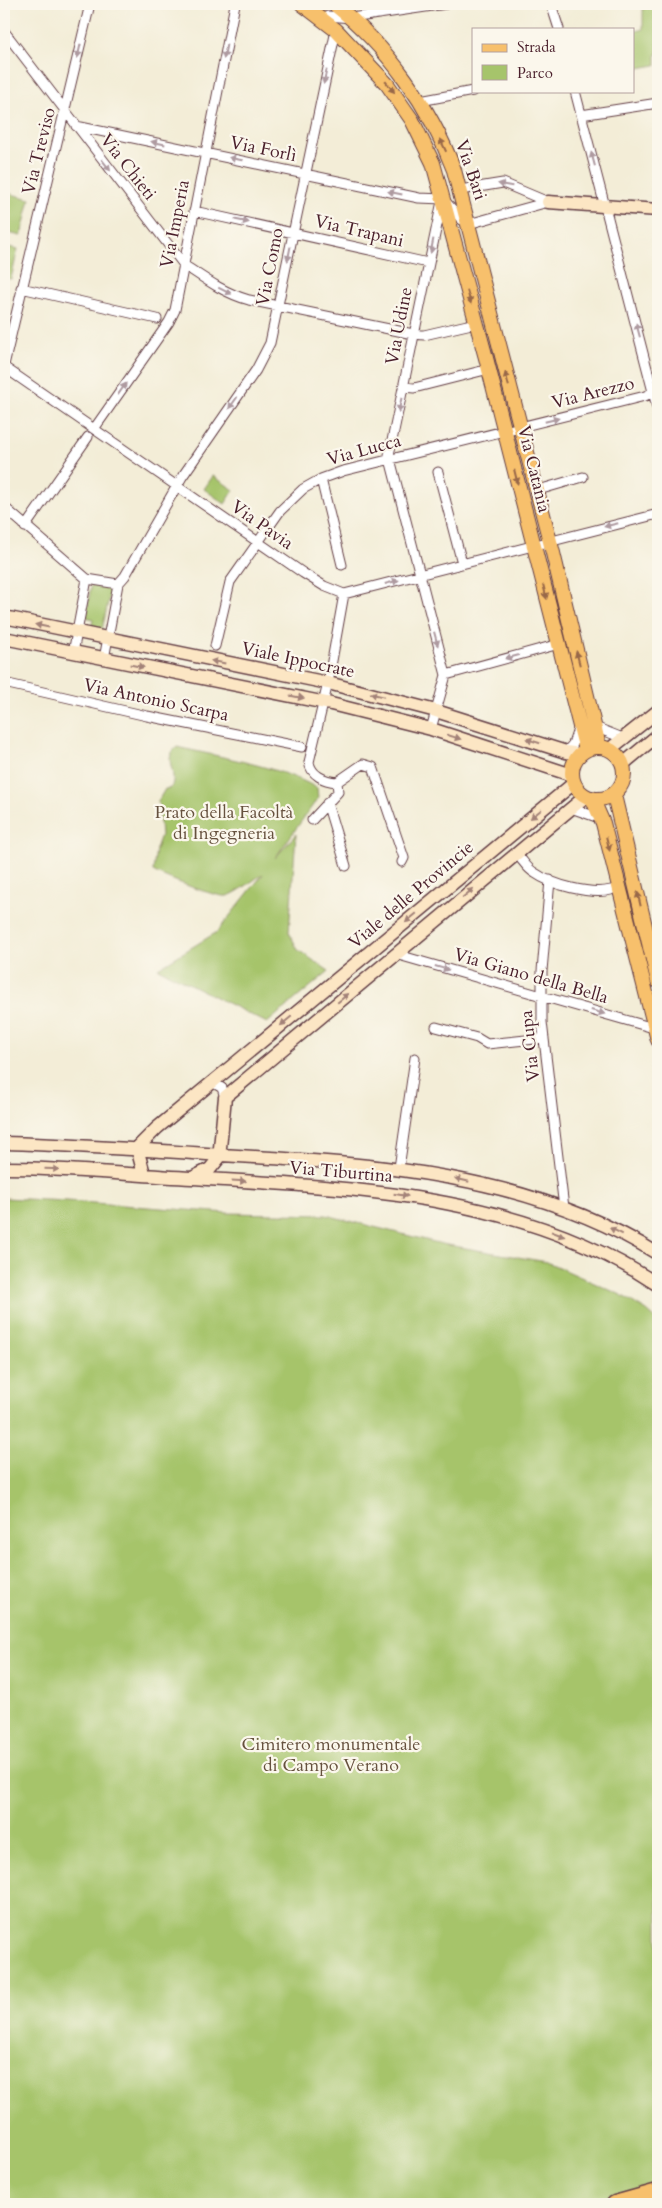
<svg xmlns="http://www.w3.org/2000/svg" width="662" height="2208" font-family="Cardo,serif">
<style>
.green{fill:#a6c46b;stroke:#78724b}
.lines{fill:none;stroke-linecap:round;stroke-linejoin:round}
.street-casing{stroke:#633e45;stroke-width:11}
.secondary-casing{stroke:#633e45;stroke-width:15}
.primary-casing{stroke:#633e45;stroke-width:16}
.highway-casing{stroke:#633e45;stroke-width:19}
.street{stroke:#fff;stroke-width:9}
.secondary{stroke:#fce6c4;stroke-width:12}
.primary{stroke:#f7c06c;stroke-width:14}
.highway{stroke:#f7c06c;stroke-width:16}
.oneway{fill:#ae9aa0}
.oneway2{fill:#986748}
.oneway3{fill:#a38278}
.labels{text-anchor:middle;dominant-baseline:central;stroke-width:4.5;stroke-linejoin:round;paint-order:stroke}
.street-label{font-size:18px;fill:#4a1f2b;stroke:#fbf7ec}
.park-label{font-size:18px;fill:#66513e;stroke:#fbf7ec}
</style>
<rect width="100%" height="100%" fill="#fbf7ec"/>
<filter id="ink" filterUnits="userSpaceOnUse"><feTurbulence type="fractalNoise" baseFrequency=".02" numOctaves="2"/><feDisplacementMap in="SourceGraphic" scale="10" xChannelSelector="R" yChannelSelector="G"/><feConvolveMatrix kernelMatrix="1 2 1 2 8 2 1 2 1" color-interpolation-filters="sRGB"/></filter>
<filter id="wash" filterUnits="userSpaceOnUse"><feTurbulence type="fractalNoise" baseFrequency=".0096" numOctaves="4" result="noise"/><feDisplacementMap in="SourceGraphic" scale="20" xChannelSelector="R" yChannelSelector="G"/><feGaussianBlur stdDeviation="1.12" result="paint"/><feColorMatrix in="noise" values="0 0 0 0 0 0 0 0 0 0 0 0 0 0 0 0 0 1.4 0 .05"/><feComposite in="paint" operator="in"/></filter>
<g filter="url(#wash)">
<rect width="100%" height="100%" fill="#f3edd7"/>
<path class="green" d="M639 4H658V54L656 55V65L633 69V32L643 29V6Z
M4 192 30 199 21 236 4 232Z
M4 246 18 249 11 279 4 278Z
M213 476 234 490 225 504 204 489Z
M91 585 111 589 102 630 98 633 87 630 88 625H92L93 619 86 617Z
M177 747C220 757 279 766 317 788L318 798 275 858 296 834 289 932 298 950 329 971 267 1023 158 968 217 932 263 874C254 879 237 894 227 896 217 898 163 877 153 871L156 849 161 835 158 801 165 789 171 788C179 771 161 760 177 747Z
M4 1198 67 1201 228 1213 326 1215 442 1244 547 1262 621 1295 647 1311 658 1321V2187L589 2204H4Z"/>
</g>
<g filter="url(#ink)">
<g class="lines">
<defs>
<path id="street" d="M551 4 559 29
M328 16 351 18 446 4
M4 31 184 265C205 279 224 293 249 300L413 334 424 335 476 323
M575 91 658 411
M420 101 473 91
M581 115 658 103
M76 126 419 198 443 199
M460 190 503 183 548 202
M445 201 462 220 472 223 548 202
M194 211 428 263
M21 288 157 319
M4 365 90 4
M4 367 303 573 324 586 344 594 658 514
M404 387 414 388 489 369
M94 429 169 322 175 310 235 4
M438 472 462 563
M321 479 342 565
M535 491 583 477
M4 507 87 579 118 584
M25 527 88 437
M118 584 125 576 182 477 256 370 270 343 336 30
M344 594 328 683 309 762C311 775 324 781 337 782L363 764 373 767 404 858 402 862
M215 646 230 582 280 511 303 489 321 479 343 471 645 396 658 390
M73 653 87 579
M104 659 118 584
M446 675 559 644
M4 683 147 716 302 747
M595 727 625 739
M431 729 446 675 389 455 442 201
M566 752 573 744 579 726
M327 803 346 866
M571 808 602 819
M312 820 338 792 337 782
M521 859C525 864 529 870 535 873 552 885 590 895 611 890
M550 880 542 971V1022L564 1208
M395 954 657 1029
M436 1027 477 1038 487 1044 544 1038
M212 1082 222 1088 225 1097
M399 1168 415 1058"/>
<path id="secondary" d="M548 202 658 210
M4 617 328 683 436 711 566 752 580 754
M4 638 331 704 431 729 572 775
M610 749 658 711
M623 764 658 735
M4 1143C77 1145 149 1150 222 1155 372 1164 527 1172 658 1254
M137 1148 157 1128 574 783
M137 1148 144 1174
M4 1168C67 1168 130 1175 192 1178 352 1188 521 1193 658 1285
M192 1178 210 1169 219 1158 225 1097 586 796"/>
<path id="primary" d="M302 4 336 30 387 84 412 120 433 163 486 358 586 750
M334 4C387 46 430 106 454 170L553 553 599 746
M572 773a26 26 0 1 1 52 0a26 26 0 1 1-52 0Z
M614 795 658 981
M592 798 603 823 658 1040"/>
<path id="highway" d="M615 2204 658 2192"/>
</defs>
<use href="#street" class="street-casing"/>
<use href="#secondary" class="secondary-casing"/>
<use href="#primary" class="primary-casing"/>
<use href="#highway" class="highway-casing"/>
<use href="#street" class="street"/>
<use href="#secondary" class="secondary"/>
<use href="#primary" class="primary"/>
<use href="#highway" class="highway"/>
</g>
<defs><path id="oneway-solid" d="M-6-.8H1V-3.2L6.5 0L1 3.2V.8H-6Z" transform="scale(1.25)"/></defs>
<g class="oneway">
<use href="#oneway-solid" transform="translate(79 51) rotate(103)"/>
<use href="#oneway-solid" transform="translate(225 52) rotate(101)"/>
<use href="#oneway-solid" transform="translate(325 77) rotate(102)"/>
<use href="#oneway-solid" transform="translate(158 143) rotate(-168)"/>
<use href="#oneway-solid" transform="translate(236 159) rotate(-168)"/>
<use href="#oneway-solid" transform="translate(593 159) rotate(-105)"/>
<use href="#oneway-solid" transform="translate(106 165) rotate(52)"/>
<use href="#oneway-solid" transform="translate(505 185) rotate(-170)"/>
<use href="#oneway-solid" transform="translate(395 193) rotate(-168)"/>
<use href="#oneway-solid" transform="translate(242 221) rotate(12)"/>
<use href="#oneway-solid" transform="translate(432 246) rotate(101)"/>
<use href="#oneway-solid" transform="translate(289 254) rotate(101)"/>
<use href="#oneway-solid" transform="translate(225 291) rotate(26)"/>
<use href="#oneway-solid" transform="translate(638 330) rotate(-105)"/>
<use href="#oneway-solid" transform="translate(122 389) rotate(-55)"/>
<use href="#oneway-solid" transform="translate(233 403) rotate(125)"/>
<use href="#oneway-solid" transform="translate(400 405) rotate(102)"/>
<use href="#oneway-solid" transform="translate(552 420) rotate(-14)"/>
<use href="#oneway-solid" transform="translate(611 525) rotate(166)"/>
<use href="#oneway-solid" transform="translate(392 582) rotate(-15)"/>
<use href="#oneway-solid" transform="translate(436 639) rotate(75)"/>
<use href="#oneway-solid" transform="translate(512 657) rotate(165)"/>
<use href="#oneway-solid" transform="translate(442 968) rotate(16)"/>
<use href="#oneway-solid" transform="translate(598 1012) rotate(16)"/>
</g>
<g class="oneway2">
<use href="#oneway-solid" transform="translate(390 87) rotate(51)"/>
<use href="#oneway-solid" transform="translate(443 145) rotate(-115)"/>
<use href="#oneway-solid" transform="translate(469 297) rotate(74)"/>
<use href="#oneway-solid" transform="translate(507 379) rotate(-104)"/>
<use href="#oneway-solid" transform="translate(516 477) rotate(76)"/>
<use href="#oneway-solid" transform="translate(545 592) rotate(76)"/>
<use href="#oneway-solid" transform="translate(578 658) rotate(-104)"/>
<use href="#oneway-solid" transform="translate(608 844) rotate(76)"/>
<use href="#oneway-solid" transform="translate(639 899) rotate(-103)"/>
</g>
<g class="oneway3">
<use href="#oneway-solid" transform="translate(42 626) rotate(-168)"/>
<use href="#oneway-solid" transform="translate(218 662) rotate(-169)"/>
<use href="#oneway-solid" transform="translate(137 666) rotate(11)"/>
<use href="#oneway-solid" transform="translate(377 695) rotate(-166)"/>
<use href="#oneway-solid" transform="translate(297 697) rotate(11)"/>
<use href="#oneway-solid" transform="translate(454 737) rotate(17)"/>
<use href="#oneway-solid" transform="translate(533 741) rotate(-163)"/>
<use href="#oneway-solid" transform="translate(536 814) rotate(141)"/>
<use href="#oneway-solid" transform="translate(468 893) rotate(-40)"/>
<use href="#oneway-solid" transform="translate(411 918) rotate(140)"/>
<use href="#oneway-solid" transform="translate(343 998) rotate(-40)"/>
<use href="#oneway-solid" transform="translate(286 1021) rotate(140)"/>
<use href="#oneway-solid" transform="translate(52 1169) rotate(2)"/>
<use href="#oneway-solid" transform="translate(462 1180) rotate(-167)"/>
<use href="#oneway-solid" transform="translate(239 1181) rotate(4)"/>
<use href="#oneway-solid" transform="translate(401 1195) rotate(9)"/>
<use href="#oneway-solid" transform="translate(616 1231) rotate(-154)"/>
<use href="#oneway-solid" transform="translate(558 1234) rotate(21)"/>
</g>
</g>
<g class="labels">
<g class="street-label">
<text transform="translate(263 149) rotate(12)">Via Forlì</text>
<text transform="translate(39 151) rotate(-76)">Via Treviso</text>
<text transform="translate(128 167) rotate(52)">Via Chieti</text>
<text transform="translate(471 170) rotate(71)">Via Bari</text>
<text transform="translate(175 224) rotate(-79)">Via Imperia</text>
<text transform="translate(359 231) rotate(13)">Via Trapani</text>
<text transform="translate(270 267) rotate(-79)">Via Como</text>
<text transform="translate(399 326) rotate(-79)">Via Udine</text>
<text transform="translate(593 393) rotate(-14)">Via Arezzo</text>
<text transform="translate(364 450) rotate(-15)">Via Lucca</text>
<text transform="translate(534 469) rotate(76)">Via Catania</text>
<text transform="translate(262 525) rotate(35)">Via Pavia</text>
<text transform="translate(298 660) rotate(12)">Viale Ippocrate</text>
<text transform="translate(156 700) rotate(12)">Via Antonio Scarpa</text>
<text transform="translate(411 895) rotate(-40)">Viale delle Provincie</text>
<text transform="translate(531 976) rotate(16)">Via Giano della Bella</text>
<text transform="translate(530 1046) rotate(-96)">Via Cupa</text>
<text transform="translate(341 1172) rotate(5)">Via Tiburtina</text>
</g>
<g class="park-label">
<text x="224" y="812">Prato della Facoltà<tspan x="224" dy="21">di Ingegneria</tspan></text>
<text x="331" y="1744">Cimitero monumentale<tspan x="331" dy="21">di Campo Verano</tspan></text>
</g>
</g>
<rect width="662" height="2208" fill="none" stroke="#fbf7ec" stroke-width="20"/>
<rect x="472" y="28" width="162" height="65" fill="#fbf7ec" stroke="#b4a19f"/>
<rect x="482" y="44" width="25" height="8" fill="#f7c06c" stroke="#b4a19f"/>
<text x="517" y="52" font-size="15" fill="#4a1f2b">Strada</text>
<rect x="482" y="65" width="25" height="15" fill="#a6c46b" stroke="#b4a19f"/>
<text x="517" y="78" font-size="15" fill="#4a1f2b">Parco</text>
</svg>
